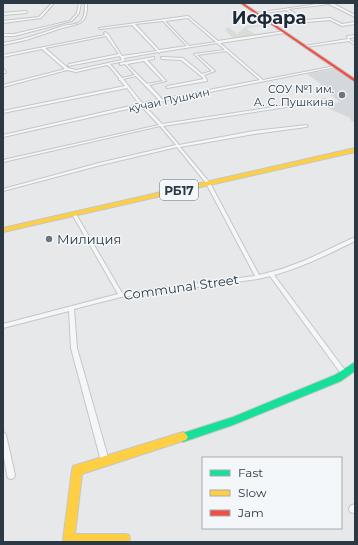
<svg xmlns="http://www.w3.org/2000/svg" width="358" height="545" font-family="Montserrat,sans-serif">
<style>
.built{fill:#d4d8dd}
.green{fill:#d8ded6}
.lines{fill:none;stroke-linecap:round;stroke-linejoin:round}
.street-casing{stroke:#c4c6c8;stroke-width:2}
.fast-casing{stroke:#c4c6c8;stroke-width:2}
.slow-casing{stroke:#c4c6c8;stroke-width:2}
.jam-casing{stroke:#c4c6c8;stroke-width:2}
.street{fill:#f5f6f7;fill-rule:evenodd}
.fast{fill:#16e098;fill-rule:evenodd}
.slow{fill:#ffcf43;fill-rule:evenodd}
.jam{fill:#f24e42;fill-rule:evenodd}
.poi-dot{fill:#6c767f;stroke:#f4f7f9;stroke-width:1.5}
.labels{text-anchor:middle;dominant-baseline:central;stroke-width:3;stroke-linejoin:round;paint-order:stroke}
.far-poi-label{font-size:11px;fill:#2b3945;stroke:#f4f7f9;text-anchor:end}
.far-street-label{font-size:11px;fill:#2b3945;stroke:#f4f7f9}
.shield{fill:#f4f7f9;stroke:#67727b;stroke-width:1}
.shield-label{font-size:12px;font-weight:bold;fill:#2b3945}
.poi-label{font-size:13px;fill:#2b3945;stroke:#f4f7f9;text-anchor:start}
.street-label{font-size:13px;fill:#2b3945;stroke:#f4f7f9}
.far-town-label{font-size:18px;font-weight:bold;fill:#1d2a36;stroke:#f4f7f9}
</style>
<rect width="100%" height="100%" fill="#e6e8ea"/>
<path class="built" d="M335 69 355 83V123L350 120V118L330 109 326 105 340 102 319 86 321 84 307 74Z"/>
<path class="green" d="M263 22 265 23 253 25H267L247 28 248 30 257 35 234 39 225 30 228 27 237 34 247 26 251 25 250 23H257Z"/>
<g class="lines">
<defs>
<path id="street" d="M52 3H54L41 18 3 23V21L39 17Z
M79 3H81L79 13 72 21 14 36H3V34H14L70 21 77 13Z
M85 3H87V10L86 15 84 20 80 23 74 25 62 28 26 40 3 45V43C15 41 28 38 39 34 46 32 53 29 60 27 67 24 75 26 81 21 85 17 85 9 85 3Z
M324 3H332L355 15V17L329 4 288 9 306 20 330 18 342 24 355 22V24L342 26 330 20 306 22 286 10 257 14 256 13Z
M27 12 26 13 3 15V13L26 11Z
M188 16 218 41 285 31 284 33 220 43 263 80 335 66 336 67 144 105 162 124 326 99V101H325L163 126 179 145 254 131 307 125 308 126 306 127 254 134 180 147 210 183 259 275 282 269 306 260 355 237V241C329 254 303 267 274 275L347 373 346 375 344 376 342 375 270 276 258 279 121 297 74 309 77 348 109 461 105 465 101 461 71 348 69 311 3 328V324L118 294 72 214V213H74L76 214 122 293 255 276 206 183 177 147 101 165 3 191V189L99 163 176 145 160 126 3 162V160L159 125 141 106 3 137V135L139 104 127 88 3 113V111L125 86 120 80H119V78L109 66 107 65 76 72 67 70 3 87V85L65 69 42 49 3 57V55L105 35 104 33 105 32 108 34 122 56 157 51 132 25 100 29 99 28ZM188 18 216 42 189 46 165 21ZM163 21 187 46 159 50 135 24ZM106 36 119 54 69 64 68 65V66L120 56 122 60 76 70 68 68 45 48ZM217 43 225 50 194 54 212 71 202 74 183 58 161 57V58L162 59 181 60 201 76 204 79 168 86 166 87 167 88 207 81V80L204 75 215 71 197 55 226 51 260 80 162 99 149 85 166 81 147 60 154 59V57L120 63V65L125 64 135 75 122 78 110 64 125 61 124 58 158 52 159 53 160 52ZM144 61 163 81 147 84 127 64ZM136 76 159 100 142 103 123 79Z
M355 35V37L349 38 350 40 355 43V45L349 41 305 47 304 46 348 39 347 36Z
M3 68 6 72V73H3Z
M3 432 5 433 6 435 15 475 14 478 11 479 8 478 7 475 3 452Z
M355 504V512L353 513 350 512 349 509 350 506Z"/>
<path id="fast" d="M355 362V371L341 381 233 425 183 442 180 440 178 437 180 434 233 417 335 375Z"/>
<path id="slow" d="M355 148V152L3 232V228Z
M183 432 186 434 188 437 186 440 82 474 75 534H125L129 535 130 539 129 542H64L63 540 72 470 73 466Z"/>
<path id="jam" d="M240 3H243L355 79V82Z"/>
</defs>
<use href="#street" class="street-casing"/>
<use href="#fast" class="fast-casing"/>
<use href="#slow" class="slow-casing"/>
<use href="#jam" class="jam-casing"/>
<use href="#street" class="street"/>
<use href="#fast" class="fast"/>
<use href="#slow" class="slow"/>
<use href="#jam" class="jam"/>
</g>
<g class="poi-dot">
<circle cx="342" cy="95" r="4"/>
<circle cx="49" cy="239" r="4"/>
</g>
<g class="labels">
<g class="far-poi-label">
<text x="334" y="89">СОУ №1 им.<tspan x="334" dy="13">А. С. Пушкина</tspan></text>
</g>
<g class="far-street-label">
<text transform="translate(169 100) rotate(-12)">кӯчаи Пушкин</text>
</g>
<rect class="shield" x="160" y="180" width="38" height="20" rx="3"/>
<g class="shield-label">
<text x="179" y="190">РБ17</text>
</g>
<g class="poi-label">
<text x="57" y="239">Милиция</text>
</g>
<g class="street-label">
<text transform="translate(181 287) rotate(-8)">Communal Street</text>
</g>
<g class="far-town-label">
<text x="269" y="18">Исфара</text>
</g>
</g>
<rect width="358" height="545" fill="none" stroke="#2b3945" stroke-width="8"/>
<rect x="202" y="457" width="140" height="72" fill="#f4f7f9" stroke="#a4abb1"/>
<rect x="210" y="470" width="20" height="6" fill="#16e098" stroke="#a4abb1"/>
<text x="238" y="477" font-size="12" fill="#2b3945">Fast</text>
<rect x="210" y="490" width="20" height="6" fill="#ffcf43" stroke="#a4abb1"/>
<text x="238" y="497" font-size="12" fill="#2b3945">Slow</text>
<rect x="210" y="510" width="20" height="6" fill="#f24e42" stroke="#a4abb1"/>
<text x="238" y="517" font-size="12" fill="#2b3945">Jam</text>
</svg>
